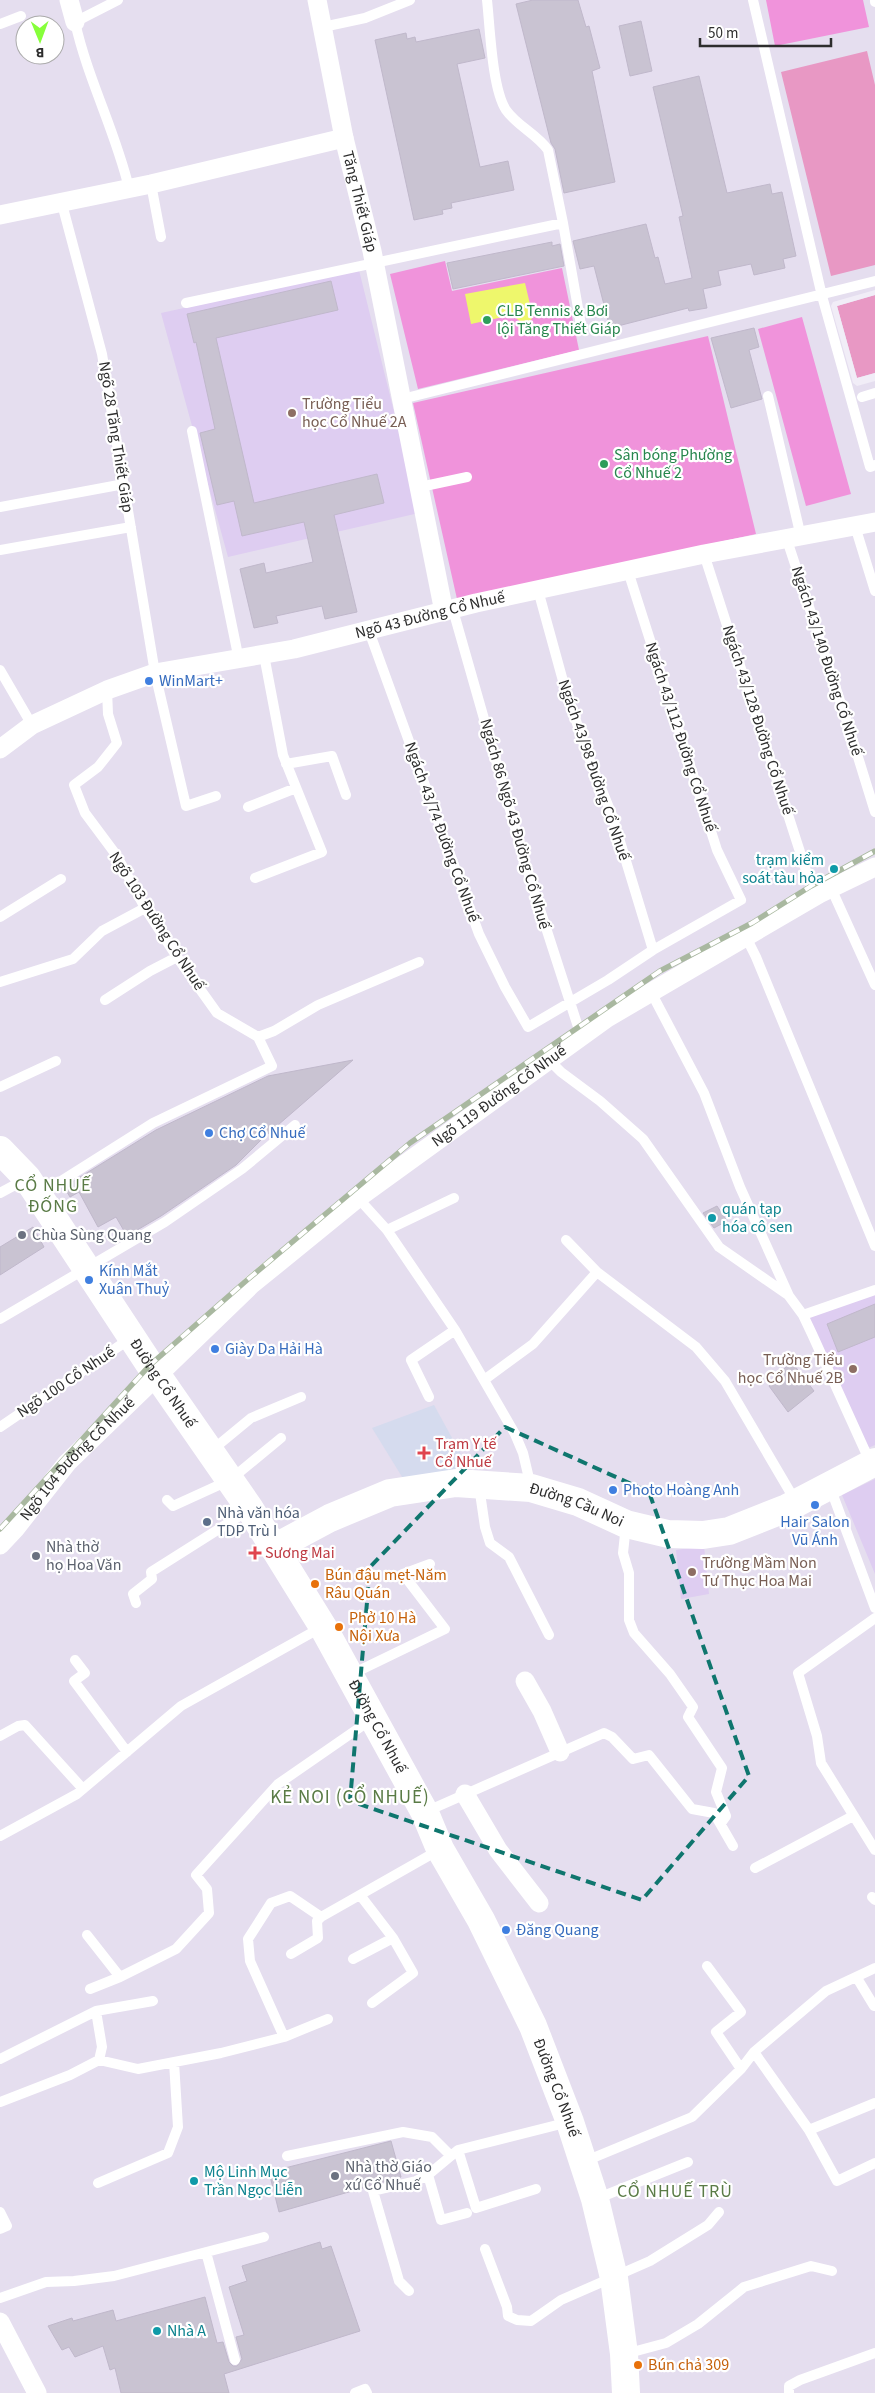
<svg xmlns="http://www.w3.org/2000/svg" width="875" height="2393" font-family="'Source Sans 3',sans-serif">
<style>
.education{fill:#decdf1}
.medical{fill:#d5dbee}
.green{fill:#e898c4}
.pitch{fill:#f093db}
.plaza{fill:#f1edf7}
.water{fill:#eef76c}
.building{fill:#c9c3d2;stroke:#c0b8cb}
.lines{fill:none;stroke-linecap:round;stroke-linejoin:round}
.lane{stroke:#fff;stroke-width:10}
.street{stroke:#fff;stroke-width:19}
.secondary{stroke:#fff;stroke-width:28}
.rail-casing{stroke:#a9b8a0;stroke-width:5.5}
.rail{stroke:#fff;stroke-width:4;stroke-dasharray:11;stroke-linecap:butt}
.marked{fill:none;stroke:#0f766e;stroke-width:4;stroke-dasharray:10 6;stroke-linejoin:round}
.leisure-dot{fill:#2e9e5b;stroke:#fff;stroke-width:2}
.education-dot{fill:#8d6e63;stroke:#fff;stroke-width:2}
.shop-dot{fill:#3f7fe0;stroke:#fff;stroke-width:2}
.culture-dot{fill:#0f9aa8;stroke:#fff;stroke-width:2}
.worship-dot{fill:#6b7280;stroke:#fff;stroke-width:2}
.health-dot{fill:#e0444e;stroke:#fff;stroke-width:2}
.service-dot{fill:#5c6f8a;stroke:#fff;stroke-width:2}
.food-dot{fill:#e8710a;stroke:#fff;stroke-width:2}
.labels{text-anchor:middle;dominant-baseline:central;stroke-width:4.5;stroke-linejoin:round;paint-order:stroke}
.street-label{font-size:16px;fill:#2d2d2d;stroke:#fff}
.leisure-label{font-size:16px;fill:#27864d;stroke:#fff;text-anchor:start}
.education-label{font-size:16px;fill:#785e54;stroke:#fff;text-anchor:start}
.shop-label{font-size:16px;fill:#366cbe;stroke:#fff;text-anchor:start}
.culture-label{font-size:16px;fill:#0d838f;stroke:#fff;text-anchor:start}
.worship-label{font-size:16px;fill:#5b616d;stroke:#fff;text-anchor:start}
.health-label{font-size:16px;fill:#be3a42;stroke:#fff;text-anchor:start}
.service-label{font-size:16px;fill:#4e5e75;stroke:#fff;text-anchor:start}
.food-label{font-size:16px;fill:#c56008;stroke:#fff;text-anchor:start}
.neighbourhood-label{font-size:18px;letter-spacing:1px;fill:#5a7b46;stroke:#fff}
.quarter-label{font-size:19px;letter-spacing:1px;fill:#5a7b46;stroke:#fff}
</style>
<rect width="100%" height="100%" fill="#e5deef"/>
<path class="education" d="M359 270 419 513 228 557 161 313Z
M875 1294V1445L868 1448 806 1318Z
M875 1479V1574L842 1495Z
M704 1546 709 1594 681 1599 676 1550Z"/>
<path class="medical" d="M434 1405 474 1478 407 1485 372 1428Z"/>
<path class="green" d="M867 51 875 85V265L831 276 781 72Z
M875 295V373L857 378 837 306Z"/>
<path class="pitch" d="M766 0H863L869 27 775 46Z
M445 261 452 291 562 268 579 350 418 389 390 274Z
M802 317 851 494 806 506 758 329Z
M708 336 756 534 457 599 413 403Z"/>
<path class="plaza" d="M875 290V295L837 306 857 378 875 373V381L857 386 853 383 831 306 833 302Z"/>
<path class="water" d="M525 283 533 317 530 321 521 322 512 315 471 324 465 294Z"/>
<path class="building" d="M533 0H578L586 27 589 26 600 68 592 71 615 182 564 193 555 149 551 143 516 4Z
M641 21 652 71 630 76 619 26Z
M479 29 485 58 457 64 480 167 508 161 514 190 451 203 452 208 442 210 443 214 414 220 375 40 406 33 407 39 415 37 416 42Z
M699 76 727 193 770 184 772 194 782 192 796 256 783 259 785 268 754 275 751 264 718 271 721 285 703 289 707 308 689 311 688 308 610 328 594 266 580 269 573 241 646 224 655 258 658 257 665 284 692 278 679 217 683 216 653 87Z
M552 242V246L560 244 564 266 453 289 447 263Z
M331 281 338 310 216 338 254 503 377 474 384 503 334 515 357 612 325 619 322 606 276 616 278 623 254 628 240 569 264 563 266 573 313 562 304 522 242 536 234 501 217 505 200 433 215 429 196 342 194 343 187 314Z
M754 328 759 347 749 350 762 399 731 408 711 338Z
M353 1060 263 1138 236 1165 161 1216 127 1236 116 1217 98 1227 79 1192 70 1197 64 1187 156 1130 268 1076Z
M717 1206 727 1221 714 1228 703 1213Z
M33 1227 44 1247 0 1275V1247Z
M875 1304V1337L838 1352 827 1324Z
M791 1361 814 1391 788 1412 769 1386Z
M391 2141 401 2177 279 2212 269 2172Z
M320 2242 322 2249 331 2246 360 2331 224 2374 229 2393H121L115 2368 110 2370 103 2346 75 2357 69 2347 62 2350 48 2326 72 2318 73 2321 113 2310 116 2321 205 2297 217 2343 223 2342 229 2362 233 2366H237L242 2359 236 2337 244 2335 229 2287 247 2281 242 2266Z"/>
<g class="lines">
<path class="lane" d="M118 0 75 22C88 80 115 130 129 188
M487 0C490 27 492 89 506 110 517 126 537 134 548 150L563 223
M753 0 822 296 870 467 875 465
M875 0V2
M0 24 21 16
M323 27 365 18 410 0
M151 184 161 237
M62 204 102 354 155 673 186 806 216 796
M186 303 563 223 581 325
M768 396 801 537
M862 397 875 393
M402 399 875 281
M192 431 239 660
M420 487 467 477
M0 507 124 484
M855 526 875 591
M787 540 849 728 875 812
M0 550 131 527
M704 554 811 886
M538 590 563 681 585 748 612 815 653 950
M453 610 526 866 581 1036
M369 631 479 934 505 987 528 1027 608 980 653 950 741 900 717 850 628 571
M0 670 32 725
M286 764 332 756 346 795
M248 807 296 788
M255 878 322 852 283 755 264 655
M831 888 875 985
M0 917 61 879
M746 937 756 957 875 1246
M0 982 73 959 102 931 145 908
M651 992 704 1093 740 1187 789 1296 803 1315 812 1334 871 1464
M105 1000 150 971 177 957
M258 1037 274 1031 318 1005 419 962
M549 1060 561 1072 600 1101 643 1139 719 1247 788 1295
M0 1087 56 1061
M0 1193 26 1179
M39 1195 153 1123 272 1066 258 1037 217 1013 177 957 145 908 117 856 85 813 74 785 98 767 117 743 108 714 107 690
M358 1198 387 1230 455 1330 515 1434 523 1453 531 1487
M387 1230 454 1198
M566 1240 597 1272 696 1347 725 1381 796 1502
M803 1315 875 1290
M0 1319 165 1222 242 1169 295 1125
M484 1380 533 1344 597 1272
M429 1397 411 1360 455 1330
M0 1427 131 1338
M211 1451 251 1418 301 1397
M479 1486 485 1527 490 1543 509 1557 549 1635
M830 1487 875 1608
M167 1500 173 1506 230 1480 281 1438
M626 1525 623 1553 629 1573V1620L634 1633 670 1674 693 1707 688 1717 722 1768 716 1792 726 1816 721 1823
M136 1603 133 1594 152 1579 151 1572 249 1510
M875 1618 798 1673 817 1736 821 1763 875 1850
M75 1660 85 1673 74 1681 127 1752
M350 1675 445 1629 403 1574 430 1564
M0 1736 18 1726 25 1725 83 1789
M425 1812 604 1733 612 1737 633 1759 649 1755 692 1809 714 1813 733 1846
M0 1836 77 1794 181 1706 322 1627
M755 1868 853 1816
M872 1897 875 1900
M87 1935 120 1977 176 1949 209 1913 207 1889 196 1875 278 1784 372 1719
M291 1954 318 1938 317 1921 321 1917
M353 1959 393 1938 360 1895
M707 1966 741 2012 716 2032 741 2069
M857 1978 874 2006
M90 1989 120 1977
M372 2003 413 1973 393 1938
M284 2037 250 1961 248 1939 271 1903 290 1896 321 1917 439 1850
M754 2052 809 2130 875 2103
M0 2059 96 2011 153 2001
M99 2060 138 2069 221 2053 284 2037 328 2019
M0 2102 70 2075 99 2060 102 2047 96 2011
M809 2130 837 2181 875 2163
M458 2150 476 2208 536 2189
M287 2156 403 2132 432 2137 451 2156
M583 2162 692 2117 741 2069 754 2052 826 1991 875 1968
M428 2175 441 2220 467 2213
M98 2183 168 2153 178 2127 174 2062
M596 2199 688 2162
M0 2212 7 2226 0 2229
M485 2249 507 2307 508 2316 517 2320 531 2321 561 2300 650 2261 708 2225 719 2212
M206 2252 235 2360
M409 2291 399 2281 373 2191 416 2181 428 2175 458 2150 569 2122
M0 2298 46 2282 74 2281 114 2276 264 2237
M625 2354 666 2343 698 2324 744 2287 811 2266 832 2271
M355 2393 365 2389 367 2393
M789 2393V2386L800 2380 875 2353"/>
<g class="street">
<path d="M69 0 75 22"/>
<path id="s1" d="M317 0 344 138 372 251 444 612"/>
<path d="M0 215 151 184 344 138"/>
<path id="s2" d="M0 749 32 725 107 690 155 673 294 649 476 603 704 554 875 522"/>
<path id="s3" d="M0 1545 15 1529 67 1463 251 1285 358 1198 607 1018 819 894 875 867"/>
<path d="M525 1681 542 1711 560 1752"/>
<path d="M465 1794 498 1850 539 1903"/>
<path d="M0 2322 37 2393"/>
</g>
<g class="secondary">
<path id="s4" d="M0 1150 27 1178 150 1365 250 1509 323 1627 425 1813 440 1849 481 1920 533 2026 570 2122 595 2199 614 2278 624 2354 626 2393"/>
<path id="s5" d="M274 1548 330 1518 390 1493 456 1483 531 1488 578 1502 626 1524 668 1534 703 1535 729 1531 787 1508 875 1462"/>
</g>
<defs>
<path id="rail" d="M0 1529 150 1365 247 1280 410 1143 660 971 752 923 811 886 875 851"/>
</defs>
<use href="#rail" class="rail-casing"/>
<use href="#rail" class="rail"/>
</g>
<path class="marked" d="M505 1427 649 1492 749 1776 642 1900 350 1801 370 1567Z"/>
<g class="leisure-dot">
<circle cx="487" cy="320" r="5"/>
<circle cx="604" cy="464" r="5"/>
</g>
<g class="education-dot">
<circle cx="292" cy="413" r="5"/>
<circle cx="853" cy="1369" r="5"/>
<circle cx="692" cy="1572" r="5"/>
</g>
<g class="shop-dot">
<circle cx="149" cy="681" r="5"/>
<circle cx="209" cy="1133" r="5"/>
<circle cx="89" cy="1280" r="5"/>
<circle cx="215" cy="1349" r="5"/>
<circle cx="613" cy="1490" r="5"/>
<circle cx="815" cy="1505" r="5"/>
<circle cx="506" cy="1930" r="5"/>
</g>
<g class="culture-dot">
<circle cx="834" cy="869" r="5"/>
<circle cx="712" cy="1218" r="5"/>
<circle cx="194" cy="2181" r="5"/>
<circle cx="157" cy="2331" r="5"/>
</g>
<g class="worship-dot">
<circle cx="22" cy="1235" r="5"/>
<circle cx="36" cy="1556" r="5"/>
<circle cx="335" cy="2176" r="5"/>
</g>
<g class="health-dot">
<path d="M421.5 1445.5h5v5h5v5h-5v5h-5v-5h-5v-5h5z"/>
<path d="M252.5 1545.5h5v5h5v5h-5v5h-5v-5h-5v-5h5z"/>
</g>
<circle class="service-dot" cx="207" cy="1522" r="5"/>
<g class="food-dot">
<circle cx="315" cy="1584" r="5"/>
<circle cx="339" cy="1627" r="5"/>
<circle cx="638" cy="2365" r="5"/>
</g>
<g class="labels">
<g class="street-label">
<text stroke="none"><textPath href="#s1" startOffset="206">Tăng Thiết Giáp</textPath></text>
<text transform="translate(116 437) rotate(81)">Ngõ 28 Tăng Thiết Giáp</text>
<text stroke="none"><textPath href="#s2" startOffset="455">Ngõ 43 Đường Cổ Nhuế</textPath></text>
<text transform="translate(827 661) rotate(72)">Ngách 43/140 Đường Cổ Nhuế</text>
<text transform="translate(758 720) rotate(72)">Ngách 43/128 Đường Cổ Nhuế</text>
<text transform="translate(681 737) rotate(72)">Ngách 43/112 Đường Cổ Nhuế</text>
<text transform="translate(594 770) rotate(71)">Ngách 43/98 Đường Cổ Nhuế</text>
<text transform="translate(515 824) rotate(74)">Ngách 86 Ngõ 43 Đường Cổ Nhuế</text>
<text transform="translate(442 832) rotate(70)">Ngách 43/74 Đường Cổ Nhuế</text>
<text transform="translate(157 921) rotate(57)">Ngõ 103 Đường Cổ Nhuế</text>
<text stroke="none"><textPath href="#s3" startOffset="674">Ngõ 119 Đường Cổ Nhuế</textPath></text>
<text transform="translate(66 1382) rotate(-34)">Ngõ 100 Cổ Nhuế</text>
<text stroke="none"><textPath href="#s4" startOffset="285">Đường Cổ Nhuế</textPath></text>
<text stroke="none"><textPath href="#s3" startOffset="116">Ngõ 104 Đường Cổ Nhuế</textPath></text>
<text stroke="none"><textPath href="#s5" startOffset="319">Đường Cầu Noi</textPath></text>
<text stroke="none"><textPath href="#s4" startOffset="690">Đường Cổ Nhuế</textPath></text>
<text stroke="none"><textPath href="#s4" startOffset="1094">Đường Cổ Nhuế</textPath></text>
</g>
<g class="leisure-label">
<text x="497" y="311">CLB Tennis &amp; Bơi<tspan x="497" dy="18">lội Tăng Thiết Giáp</tspan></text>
<text x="614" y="455">Sân bóng Phường<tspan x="614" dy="18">Cổ Nhuế 2</tspan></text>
</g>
<g class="education-label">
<text x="302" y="404">Trường Tiểu<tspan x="302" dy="18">học Cổ Nhuế 2A</tspan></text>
<text x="843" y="1360" text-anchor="end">Trường Tiểu<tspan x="843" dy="18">học Cổ Nhuế 2B</tspan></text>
<text x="702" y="1563">Trường Mầm Non<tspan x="702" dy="18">Tư Thục Hoa Mai</tspan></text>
</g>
<g class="shop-label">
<text x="159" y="681">WinMart+</text>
<text x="219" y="1133">Chợ Cổ Nhuế</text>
<text x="99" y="1271">Kính Mắt<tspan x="99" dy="18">Xuân Thuỷ</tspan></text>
<text x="225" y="1349">Giày Da Hải Hà</text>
<text x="623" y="1490">Photo Hoàng Anh</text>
<text x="815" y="1522" text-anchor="middle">Hair Salon<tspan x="815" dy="18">Vũ Ánh</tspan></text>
<text x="516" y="1930">Đăng Quang</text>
</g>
<g class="culture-label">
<text x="824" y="860" text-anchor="end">trạm kiểm<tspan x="824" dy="18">soát tàu hỏa</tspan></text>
<text x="722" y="1209">quán tạp<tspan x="722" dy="18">hóa cô sen</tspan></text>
<text x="204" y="2172">Mộ Linh Mục<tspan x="204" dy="18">Trần Ngọc Liễn</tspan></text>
<text x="167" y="2331">Nhà A</text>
</g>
<g class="worship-label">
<text x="32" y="1235">Chùa Sùng Quang</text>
<text x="46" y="1547">Nhà thờ<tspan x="46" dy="18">họ Hoa Văn</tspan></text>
<text x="345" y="2167">Nhà thờ Giáo<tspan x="345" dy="18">xứ Cổ Nhuế</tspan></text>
</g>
<g class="health-label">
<text x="435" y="1444">Trạm Y tế<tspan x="435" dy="18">Cổ Nhuế</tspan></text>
<text x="265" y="1553">Sương Mai</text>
</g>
<g class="service-label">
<text x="217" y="1513">Nhà văn hóa<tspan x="217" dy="18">TDP Trù I</tspan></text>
</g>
<g class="food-label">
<text x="325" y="1575">Bún đậu mẹt-Năm<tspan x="325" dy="18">Râu Quán</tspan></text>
<text x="349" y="1618">Phở 10 Hà<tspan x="349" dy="18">Nội Xưa</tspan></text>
<text x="648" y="2365">Bún chả 309</text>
</g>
<g class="neighbourhood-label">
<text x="53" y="1185">CỔ NHUẾ<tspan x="53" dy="21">ĐỐNG</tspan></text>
<text x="675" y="2191">CỔ NHUẾ TRÙ</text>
</g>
<g class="quarter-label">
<text x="350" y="1797">KẺ NOI (CỔ NHUẾ)</text>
</g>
</g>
<g transform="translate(40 40) rotate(179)"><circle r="24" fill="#ffffff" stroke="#ababab"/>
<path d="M0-4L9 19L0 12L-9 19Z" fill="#87ff3b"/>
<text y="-8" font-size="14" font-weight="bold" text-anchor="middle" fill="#2d2d2d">B</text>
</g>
<path d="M700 38v8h131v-8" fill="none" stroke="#2d2d2d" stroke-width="2.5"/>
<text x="708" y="38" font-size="15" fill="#2d2d2d" stroke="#ffffff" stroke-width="4" paint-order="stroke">50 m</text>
</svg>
